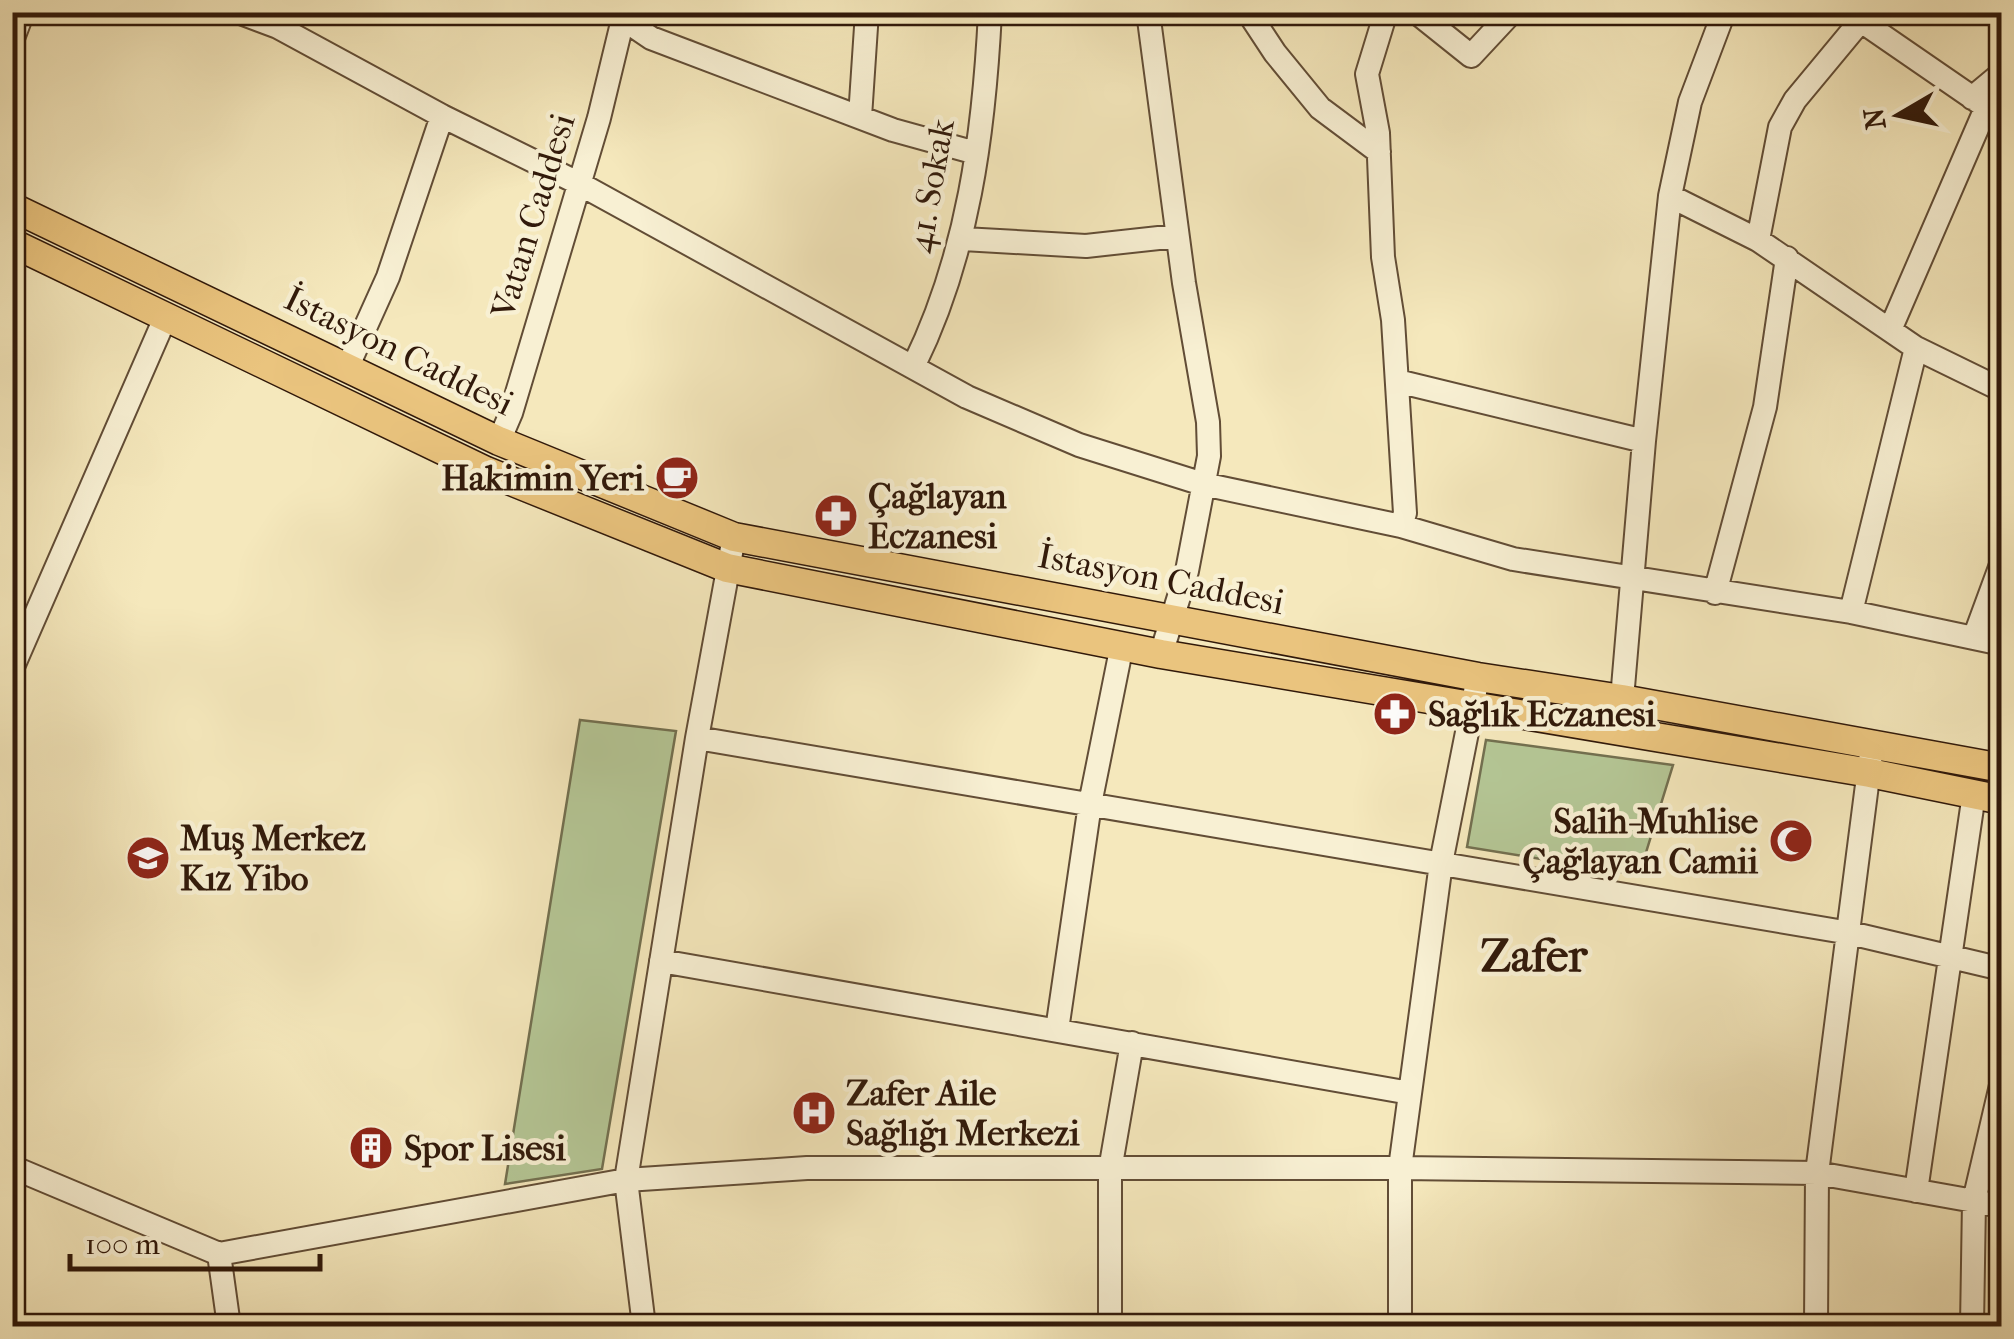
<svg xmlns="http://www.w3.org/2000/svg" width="2014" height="1339" font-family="'IM FELL French Canon',serif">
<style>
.park{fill:#b5c796;stroke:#737050;stroke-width:2.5}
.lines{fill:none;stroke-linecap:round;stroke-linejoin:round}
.minor-casing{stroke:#624d36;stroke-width:26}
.major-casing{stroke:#31190a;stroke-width:31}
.minor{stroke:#f8f0d3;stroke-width:22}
.major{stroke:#eac47e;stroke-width:28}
.labels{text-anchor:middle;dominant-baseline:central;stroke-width:9;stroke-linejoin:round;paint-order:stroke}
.street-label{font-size:35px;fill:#31190a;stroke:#f8f0d3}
.poi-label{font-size:35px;font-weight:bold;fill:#31190a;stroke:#f8f0d3;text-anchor:start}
.district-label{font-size:45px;font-weight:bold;fill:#31190a;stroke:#f8f0d3}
</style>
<rect width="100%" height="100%" fill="#f5e8bc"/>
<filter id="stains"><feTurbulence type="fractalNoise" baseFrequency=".002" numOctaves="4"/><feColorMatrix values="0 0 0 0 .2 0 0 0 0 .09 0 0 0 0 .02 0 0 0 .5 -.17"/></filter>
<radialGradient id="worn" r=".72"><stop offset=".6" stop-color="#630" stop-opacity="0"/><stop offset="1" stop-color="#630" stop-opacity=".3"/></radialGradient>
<path class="park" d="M580 720 676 731 602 1169 505 1184Z
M1486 740 1673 765 1639 875 1467 847Z"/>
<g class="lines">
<defs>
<path id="minor" d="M238 12 278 27 442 116 578 183 967 397 1079 445 1203 484 1401 526 1513 559 1851 612 2002 644
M622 12 623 19 651 38 893 130 976 153
M1148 12 1184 283 1208 422 1209 456 1187 571 1161 654
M1248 12 1275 53 1320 108 1379 152
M1386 12 1367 74 1378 133 1383 257 1393 320 1405 513 1401 526
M1416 12 1471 56 1512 12
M1848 12 2002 118
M12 41 23 12
M1972 98 2002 73
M860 117 867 12
M1670 196 1758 240 1916 348 2002 390
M963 239 1086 246 1177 236
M1758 240 1780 127 1795 100 1868 12
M1890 330 1986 108
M914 365C968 255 984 134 990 12
M347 368 388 277 442 116
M1397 381 1644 441
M499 441 511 413 599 118 623 19 632 12
M734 537 697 738 626 1180 807 1168H1400L1817 1173 1816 1326
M1715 593 1765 407 1787 258
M1851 612 1916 348
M1974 638 2002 562
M12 669 166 316
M1622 699 1644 441 1670 196 1690 102 1724 12
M697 738 1850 933 2002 969
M1872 746 1817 1173 2002 1206
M661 961 1410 1093
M1057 1030 1090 804 1122 645
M12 1167 219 1254
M1916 1191 1974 794
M229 1326 219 1254 626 1180 644 1326
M1110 1326V1170L1132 1043
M1400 1326V1168L1441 863 1478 677
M1972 1326 1974 1201 2002 1081"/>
<path id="major" d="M12 207 499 441 734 537 1478 677 1622 699 2002 768
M12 243 486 471 727 568 1161 654 1870 773 2002 800"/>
</defs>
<use href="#minor" class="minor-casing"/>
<use href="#major" class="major-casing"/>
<use href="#minor" class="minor"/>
<use href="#major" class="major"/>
</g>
<defs>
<symbol id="cafe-disc" viewBox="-11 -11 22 22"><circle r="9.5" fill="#8f2418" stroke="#f8f0d3"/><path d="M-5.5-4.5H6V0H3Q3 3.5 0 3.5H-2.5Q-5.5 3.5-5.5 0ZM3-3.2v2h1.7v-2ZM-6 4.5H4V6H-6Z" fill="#fff"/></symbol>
<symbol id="pharmacy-disc" viewBox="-11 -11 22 22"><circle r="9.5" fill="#8f2418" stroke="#f8f0d3"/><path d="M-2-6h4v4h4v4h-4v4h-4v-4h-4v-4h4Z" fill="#fff"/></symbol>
<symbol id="mosque-disc" viewBox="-11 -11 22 22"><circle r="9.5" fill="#8f2418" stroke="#f8f0d3"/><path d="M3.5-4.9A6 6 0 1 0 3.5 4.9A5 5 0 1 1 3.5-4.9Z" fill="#fff"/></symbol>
<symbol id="school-disc" viewBox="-11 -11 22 22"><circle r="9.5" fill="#8f2418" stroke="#f8f0d3"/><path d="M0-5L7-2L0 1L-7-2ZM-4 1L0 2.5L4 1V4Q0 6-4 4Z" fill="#fff"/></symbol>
<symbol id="hospital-disc" viewBox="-11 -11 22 22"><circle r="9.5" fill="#8f2418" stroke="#f8f0d3"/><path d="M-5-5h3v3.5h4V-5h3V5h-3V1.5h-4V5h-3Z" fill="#fff"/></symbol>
<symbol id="building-disc" viewBox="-11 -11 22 22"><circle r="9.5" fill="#8f2418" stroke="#f8f0d3"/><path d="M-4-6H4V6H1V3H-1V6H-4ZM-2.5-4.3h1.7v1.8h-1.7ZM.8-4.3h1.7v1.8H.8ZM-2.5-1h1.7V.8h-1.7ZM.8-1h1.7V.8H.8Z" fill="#fff"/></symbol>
</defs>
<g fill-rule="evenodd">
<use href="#cafe-disc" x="652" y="453" width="50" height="50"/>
<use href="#pharmacy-disc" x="811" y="491" width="50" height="50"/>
<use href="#pharmacy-disc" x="1370" y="689" width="50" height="50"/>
<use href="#mosque-disc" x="1766" y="816" width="50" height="50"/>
<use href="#school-disc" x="123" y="833" width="50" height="50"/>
<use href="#hospital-disc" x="789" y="1088" width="50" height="50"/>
<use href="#building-disc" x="346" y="1123" width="50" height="50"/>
</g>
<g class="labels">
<g class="street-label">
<text transform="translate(931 186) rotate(-80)">41. Sokak</text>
<text transform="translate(533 216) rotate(-73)">Vatan Caddesi</text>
<text transform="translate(399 351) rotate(26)">İstasyon Caddesi</text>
<text transform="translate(1161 579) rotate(11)">İstasyon Caddesi</text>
</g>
<g class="poi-label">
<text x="644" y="478" text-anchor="end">Hakimin Yeri</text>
<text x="868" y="496">Çağlayan<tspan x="868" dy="40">Eczanesi</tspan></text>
<text x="1428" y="714">Sağlık Eczanesi</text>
<text x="1758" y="821" text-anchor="end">Salih-Muhlise<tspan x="1758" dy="40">Çağlayan Camii</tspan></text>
<text x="180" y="838">Muş Merkez<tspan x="180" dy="40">Kız Yibo</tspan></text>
<text x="846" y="1093">Zafer Aile<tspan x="846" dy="40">Sağlığı Merkezi</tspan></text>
<text x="404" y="1148">Spor Lisesi</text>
</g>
<g class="district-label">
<text x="1534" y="956">Zafer</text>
</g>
</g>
<rect width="2014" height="1339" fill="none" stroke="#f5e8bc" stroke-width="50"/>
<rect x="15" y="15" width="1984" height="1309" fill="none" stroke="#31190a" stroke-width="5"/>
<rect x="25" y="25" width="1964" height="1289" fill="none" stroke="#31190a" stroke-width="2.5"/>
<g transform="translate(1899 115) rotate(261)" stroke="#f8f0d3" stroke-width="8" paint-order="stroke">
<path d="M0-8L18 38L0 25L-18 38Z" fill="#31190a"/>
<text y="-15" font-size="28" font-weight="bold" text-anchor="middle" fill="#31190a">N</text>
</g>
<path d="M70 1254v15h250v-15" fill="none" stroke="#31190a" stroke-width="5"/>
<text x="85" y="1254" font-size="30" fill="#31190a" stroke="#f8f0d3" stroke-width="8" paint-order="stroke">100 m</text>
<rect width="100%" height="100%" filter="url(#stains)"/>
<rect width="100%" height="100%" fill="url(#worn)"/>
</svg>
